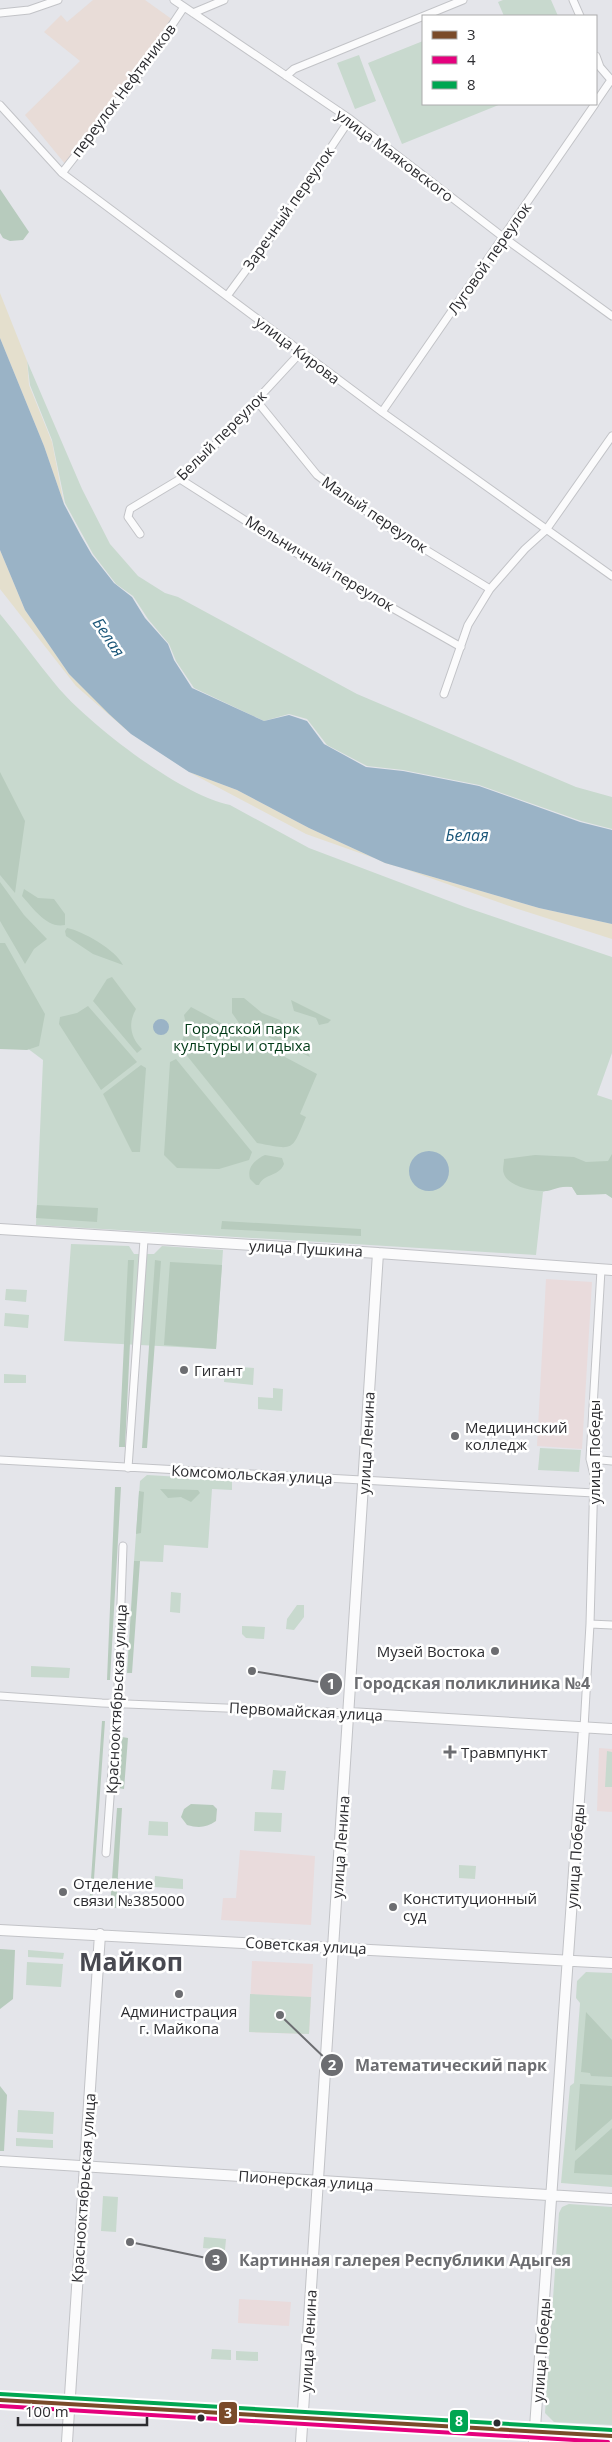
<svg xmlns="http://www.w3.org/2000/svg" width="612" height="2442" font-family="'Open Sans',sans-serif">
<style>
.industrial{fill:#e8dcd7}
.education{fill:#e9dbdc}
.green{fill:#c8d9ce}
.forest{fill:#b7cbbd}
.sand{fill:#e4dfcd}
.water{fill:#9ab3c6}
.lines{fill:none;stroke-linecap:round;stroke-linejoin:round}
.street-casing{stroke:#c2c3c7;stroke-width:9}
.secondary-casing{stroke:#c2c3c7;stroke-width:12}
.street{stroke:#fbfbfc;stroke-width:7}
.secondary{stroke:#fbfbfc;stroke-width:10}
.bus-1-casing{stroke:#fff;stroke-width:8}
.bus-2-casing{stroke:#fff;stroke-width:8}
.bus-3-casing{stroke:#fff;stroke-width:8}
.bus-1{stroke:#7a4b2a;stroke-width:4}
.bus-2{stroke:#e5007d;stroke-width:4}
.bus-3{stroke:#00a651;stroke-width:4}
.poi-dot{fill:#6c6d71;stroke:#fff;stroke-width:2}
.bus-dot{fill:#2c2c30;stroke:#fff;stroke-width:2}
.labels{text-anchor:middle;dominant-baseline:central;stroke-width:5;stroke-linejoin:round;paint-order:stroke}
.street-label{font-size:15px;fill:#2c2c30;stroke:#fff}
.park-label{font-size:15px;fill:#003916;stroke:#fff}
.poi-label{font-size:15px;fill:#2c2c30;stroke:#fff;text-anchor:start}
.water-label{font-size:16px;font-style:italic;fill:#195578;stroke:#fff}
.town-label{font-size:25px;font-weight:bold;fill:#484951;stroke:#fff}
.leader{fill:none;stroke:#6c6d71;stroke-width:2}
.callout-dot{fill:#6c6d71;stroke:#fff;stroke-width:2}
.mark-label{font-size:15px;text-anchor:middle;font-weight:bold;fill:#fff}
.callout-label{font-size:16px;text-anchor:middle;font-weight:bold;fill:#6c6d71;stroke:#fff;stroke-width:5;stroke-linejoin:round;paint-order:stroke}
.line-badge{stroke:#fff;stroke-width:2}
.badge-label{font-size:14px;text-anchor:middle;font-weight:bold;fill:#fff}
</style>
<rect width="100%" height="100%" fill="#e4e5ea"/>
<path class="industrial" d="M93 0H145L173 20 66 165 25 115 80 61 44 32 61 15 67 22Z"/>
<path class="education" d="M546 1279 592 1282 582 1449 537 1446Z
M599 1748 612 1749V1812L597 1811Z
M240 1850 315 1856 311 1925 221 1920 223 1898H236Z
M252 1961 313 1964 309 2034 249 2032Z
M239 2299 291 2302 289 2326 238 2323Z"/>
<path class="green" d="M503 0H551L558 16H504L498 2Z
M423 41V104H501L402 144 368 63Z
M359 55 376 101 355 109 337 63Z
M27 361 82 489 110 544 138 576 165 593 178 597 357 694 576 787 612 797V829L581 821 479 785 403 770 367 766 327 745 307 719 289 714 264 721 194 688 176 661 169 644 148 619 133 596 116 584 93 554 65 503 52 440 30 385Z
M0 614C19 637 37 662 56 685 88 724 182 796 230 805L309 848 465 907 612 957V1053L597 1095 612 1100V1198L606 1194 577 1195 572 1187 560 1186 543 1192 536 1255 36 1225 43 1060 27 1048 0 1047Z
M71 1244 129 1246 134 1254H154L162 1246 223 1250 216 1349 64 1341Z
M6 1289 27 1290 26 1302 5 1300Z
M5 1313 29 1315 28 1328 4 1326Z
M225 1366 254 1368 253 1385 224 1382Z
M4 1374 26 1375V1383H4Z
M273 1388 283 1389 282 1411 258 1409V1397L273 1398Z
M540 1448 581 1450 579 1472 538 1470Z
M147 1475 232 1480V1490L212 1489 208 1548 164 1545 163 1562 134 1561 140 1481Z
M171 1592 181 1593 180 1613 170 1612Z
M297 1605H304V1617L294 1630 286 1629 287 1619Z
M242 1626 265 1627 264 1639 246 1638 242 1634Z
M31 1666 70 1668 69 1678 31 1677Z
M607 1751 612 1752V1787H605Z
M273 1770 286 1771 284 1790 271 1789Z
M255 1812 282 1813 281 1832 254 1831Z
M149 1821 168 1822V1836L148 1835Z
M459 1865 476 1866 475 1879 459 1878Z
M155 1876 183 1879V1889L154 1887Z
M28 1950 64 1953 63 1959 28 1957Z
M27 1962 63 1964 61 1987 26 1985Z
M586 1972 612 1973V2187L561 2183 570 2086 574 2083 580 2003 576 1998 577 1981Z
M250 1994 311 1997 309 2034 249 2032Z
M18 2110 54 2112 53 2134 17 2132Z
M16 2138 53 2140V2148L16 2146Z
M103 2196 118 2197 116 2232 101 2231Z
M569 2204 612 2207V2425L554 2422 545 2413 559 2213 562 2207Z
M204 2237 226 2239 225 2250 203 2248Z
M212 2349 231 2350V2360L211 2359Z
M236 2351 258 2352V2361L236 2360Z"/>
<path class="forest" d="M0 189 29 232 23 240 10 241 3 238 0 233Z
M0 772 25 821 15 893 0 875Z
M0 882 24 915 47 939 34 949 25 964 0 921Z
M24 889 38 898 54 899 65 914V925C47 929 33 908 22 896Z
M67 928C83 931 116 950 123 965L93 954 66 936 65 931Z
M0 943H5L45 1014 39 1046 27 1050 0 1049Z
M112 977 136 1009C128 1023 130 1037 142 1049L137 1053 93 1001 107 979Z
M232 998H244L262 1013 280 1020 293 1034 304 1042 310 1057 239 1023 232 1013Z
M291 1000 331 1020 328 1023 319 1025 316 1018 294 1011Z
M88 1006 137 1062 101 1090 59 1024 60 1017 77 1013Z
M191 1007 317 1074 300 1114 306 1117C291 1152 295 1150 257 1143L188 1057 180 1045 187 1029 184 1015Z
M176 1059 252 1152 249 1160 219 1169 177 1168 164 1155 170 1062Z
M141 1065 146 1068 140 1152H132L103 1094Z
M612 1154V1198L606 1194 577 1195 572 1187C556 1185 553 1192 542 1191 531 1191 507 1185 504 1174 502 1170 504 1164 504 1159L535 1155 574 1157 586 1162 608 1161Z
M265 1155 282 1158 284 1164C279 1177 264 1173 259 1185H256L250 1179C247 1168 254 1160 265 1155Z
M37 1205 98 1208 97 1222 36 1218Z
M222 1221 361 1229V1236L221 1229Z
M128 1260H134L125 1447H119Z
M155 1260 161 1261 147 1448H142Z
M170 1262 222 1265 216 1349 164 1345Z
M115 1487H121L110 1680H107Z
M160 1489 198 1490 200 1493 191 1502 181 1497 168 1498Z
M139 1491 144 1492 141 1533 136 1534Z
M134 1561H140L132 1673H127Z
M102 1721H105L92 1908H89Z
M122 1737 128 1738 124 1789 118 1788Z
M191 1804 213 1805 217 1809 216 1821C206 1828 198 1828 187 1825L181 1817 184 1809Z
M117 1808H122L116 1908H110Z
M0 1949 15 1950 13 1999 0 2009Z
M586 2012 612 2040V2077L591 2076 590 2073 581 2072Z
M580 2084 612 2086V2119L575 2151Z
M0 2086 7 2095 4 2151H0Z
M612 2128V2175L574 2173 575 2161Z"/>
<path class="sand" d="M0 293 27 361 29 385 52 442 64 504 44 446 0 338Z
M0 550 25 610 69 674 131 734 76 686 0 589Z
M189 772 237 790 309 828 385 863 539 908 612 924V939L518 909 306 834Z"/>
<path class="water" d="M0 338 44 446 64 504 81 536 92 555 114 583 132 597 145 618 168 644 174 660 192 688 264 721 289 715 307 721 324 744 366 767 403 771 479 786 580 822 612 830V924L539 908 385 863 309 828 237 790 189 772 131 734 109 714 69 674 25 610 0 550Z
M153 1027a8 8 0 1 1 16 0a8 8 0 1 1-16 0Z
M409 1171a20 20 0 1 1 40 0a20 20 0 1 1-40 0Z"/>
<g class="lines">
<defs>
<path id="street" d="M174 0 350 119 503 237 612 316
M573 0 580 16
M0 13 29 10 58 0
M193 13 224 0
M596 56 600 67 612 81
M286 76 294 69 463 0
M596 102 611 80
M0 105 62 173 382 412 612 576
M62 173 140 73 184 7
M227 296 280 224 350 119
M256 400 317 475 385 525 490 589
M382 412 595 104
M180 479 301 556 461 647
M140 534 128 517 130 509 180 479 215 445 301 352
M444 694 468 625 490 589 525 549 546 530 612 436
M590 1459 612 1461
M0 1460 594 1493
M128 1468 144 1240
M590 1624 612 1625
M0 1696 102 1703 350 1713
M584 1728 590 1624 594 1475 590 1459 601 1270
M106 1853 118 1686 123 1546"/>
<path id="secondary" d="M0 1229 378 1253 612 1270
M350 1713 612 1729
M0 1930 612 1963
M0 2161 612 2199
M0 2400 612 2436
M67 2442 100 1934
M301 2442 378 1253
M534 2442 584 1728"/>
</defs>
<use href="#street" class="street-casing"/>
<use href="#secondary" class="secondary-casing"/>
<use href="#street" class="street"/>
<use href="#secondary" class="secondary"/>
<defs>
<path id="bus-1" d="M0 2400 612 2436"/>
<path id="bus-2" d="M0 2406 608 2442"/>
<path id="bus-3" d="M0 2394 612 2430"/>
</defs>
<use href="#bus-1" class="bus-1-casing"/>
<use href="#bus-2" class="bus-2-casing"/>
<use href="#bus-3" class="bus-3-casing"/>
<use href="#bus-1" class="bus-1"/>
<use href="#bus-2" class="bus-2"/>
<use href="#bus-3" class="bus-3"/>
</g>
<g class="poi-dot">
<circle cx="184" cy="1370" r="5"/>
<circle cx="455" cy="1436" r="5"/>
<circle cx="495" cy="1651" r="5"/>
<path d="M447.5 1744.5h5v5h5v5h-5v5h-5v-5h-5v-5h5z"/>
<circle cx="63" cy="1892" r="5"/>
<circle cx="393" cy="1907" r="5"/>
<circle cx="179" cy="1994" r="5"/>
</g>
<g class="bus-dot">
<circle cx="201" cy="2418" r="4.5"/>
<circle cx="497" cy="2423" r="4.5"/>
</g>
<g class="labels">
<g class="street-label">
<text transform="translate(123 90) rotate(-53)">переулок Нефтяников</text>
<text transform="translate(395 155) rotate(37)">улица Маяковского</text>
<text transform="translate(288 208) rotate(-55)">Заречный переулок</text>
<text transform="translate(489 258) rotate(-55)">Луговой переулок</text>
<text transform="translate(298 350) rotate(37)">улица Кирова</text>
<text transform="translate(221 435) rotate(-45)">Белый переулок</text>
<text transform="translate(375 514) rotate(34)">Малый переулок</text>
<text transform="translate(320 563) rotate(31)">Мельничный переулок</text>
<text transform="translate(306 1248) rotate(3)">улица Пушкина</text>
<text transform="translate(366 1443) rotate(-87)">улица Ленина</text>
<text transform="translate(594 1452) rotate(-90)">улица Победы</text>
<text transform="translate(252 1474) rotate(3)">Комсомольская улица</text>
<text transform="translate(116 1699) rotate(-87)">Краснооктябрьская улица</text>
<text transform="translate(306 1711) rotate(3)">Первомайская улица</text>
<text transform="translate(340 1847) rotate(-86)">улица Ленина</text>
<text transform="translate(575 1856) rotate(-86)">улица Победы</text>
<text transform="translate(306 1945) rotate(3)">Советская улица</text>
<text transform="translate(306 2180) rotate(4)">Пионерская улица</text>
<text transform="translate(83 2188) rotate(-86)">Краснооктябрьская улица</text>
<text transform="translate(308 2341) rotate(-87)">улица Ленина</text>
<text transform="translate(541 2350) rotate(-86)">улица Победы</text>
</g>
<g class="park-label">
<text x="242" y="1028">Городской парк<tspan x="242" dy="17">культуры и отдыха</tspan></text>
</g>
<g class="poi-label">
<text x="194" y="1370">Гигант</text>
<text x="465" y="1427">Медицинский<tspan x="465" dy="17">колледж</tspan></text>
<text x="485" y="1651" text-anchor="end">Музей Востока</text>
<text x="461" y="1752">Травмпункт</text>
<text x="73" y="1883">Отделение<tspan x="73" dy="17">связи №385000</tspan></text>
<text x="403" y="1898">Конституционный<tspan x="403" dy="17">суд</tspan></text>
<text x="179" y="2011" text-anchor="middle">Администрация<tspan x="179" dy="17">г. Майкопа</tspan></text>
</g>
<g class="water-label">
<text transform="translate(109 637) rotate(56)">Белая</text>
<text x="467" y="835">Белая</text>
</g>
<g class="town-label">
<text x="131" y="1961">Майкоп</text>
</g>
</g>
<path class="leader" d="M252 1671L331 1684M280 2015L332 2065M130 2242L216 2260"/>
<g class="callout-dot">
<circle cx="252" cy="1671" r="5"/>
<circle cx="280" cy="2015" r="5"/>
<circle cx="130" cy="2242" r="5"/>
<circle cx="331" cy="1684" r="12"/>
<circle cx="332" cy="2065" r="12"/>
<circle cx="216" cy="2260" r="12"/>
</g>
<g class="mark-label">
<text x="331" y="1689">1</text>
<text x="332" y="2070">2</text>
<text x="216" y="2265">3</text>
</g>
<g class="callout-label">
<text x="472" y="1689">Городская поликлиника №4</text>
<text x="451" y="2071">Математический парк</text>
<text x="405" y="2266">Картинная галерея Республики Адыгея</text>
</g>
<g class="line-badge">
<rect x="218" y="2401" width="20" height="24" rx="5" fill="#7a4b2a"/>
<rect x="449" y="2409" width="20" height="24" rx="5" fill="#00a651"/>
</g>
<g class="badge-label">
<text x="228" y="2418">3</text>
<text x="459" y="2426">8</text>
</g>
<rect x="422" y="15" width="175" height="90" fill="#ffffff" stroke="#ababac"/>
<rect x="432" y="31" width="25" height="8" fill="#7a4b2a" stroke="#ababac"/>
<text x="467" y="40" font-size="15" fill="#2c2c30">3</text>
<rect x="432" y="56" width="25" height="8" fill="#e5007d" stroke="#ababac"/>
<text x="467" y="65" font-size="15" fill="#2c2c30">4</text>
<rect x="432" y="81" width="25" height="8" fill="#00a651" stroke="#ababac"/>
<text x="467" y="90" font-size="15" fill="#2c2c30">8</text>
<path d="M18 2417v8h129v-8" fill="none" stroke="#2c2c30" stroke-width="2.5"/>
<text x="25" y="2417" font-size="15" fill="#2c2c30" stroke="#ffffff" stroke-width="4" paint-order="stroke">100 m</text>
</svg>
